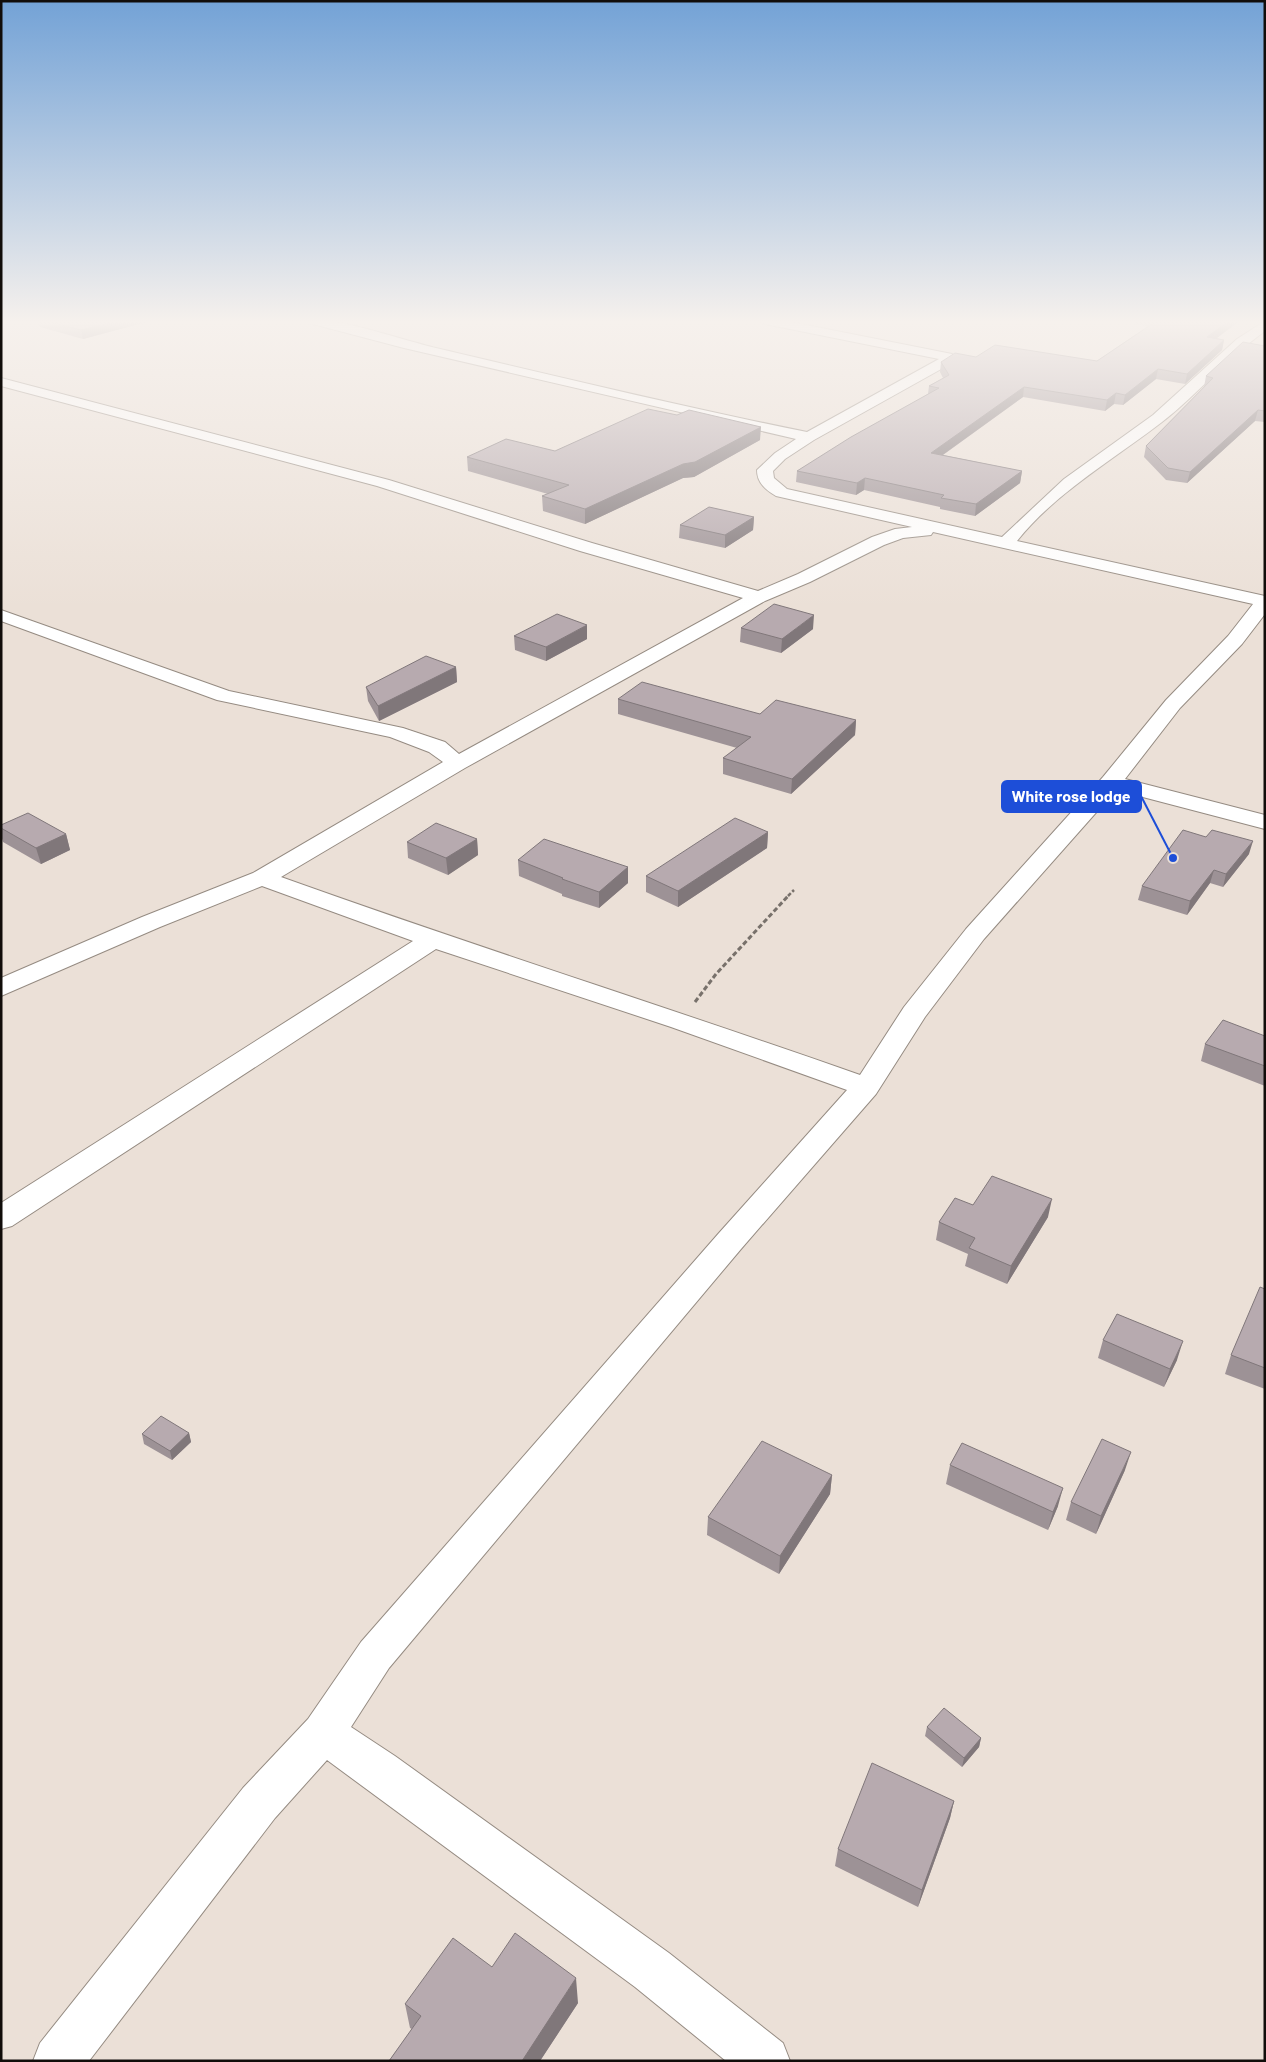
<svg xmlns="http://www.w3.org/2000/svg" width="1266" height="2062" font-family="Barlow,sans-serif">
	<rect width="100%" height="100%" fill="#ebe0d7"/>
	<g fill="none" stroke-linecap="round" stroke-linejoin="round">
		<g stroke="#958b82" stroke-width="2">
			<path id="street" d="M307,320C338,317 402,340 436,348C560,377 683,407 807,432L939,359L765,324L759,320H781L952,354L954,360L952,363L814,440L785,459L773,471L774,478L787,489L1002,537L1064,479L1153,415L1237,339L1265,321V331C1227,358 1198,394 1162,422C1114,459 1055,493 1017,541L1265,596V614L1242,644L1180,708L1125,779L1265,815V829L1116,790L984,939L925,1017L876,1094L741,1249L389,1668L351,1727L395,1756L669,1953L783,2043L790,2061H726L635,1987L327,1760L275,1818L89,2061H33L40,2043L243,1788L308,1719L361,1642L719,1233L847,1090L671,1027L436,949L12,1226L1,1229V1203L413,941L262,886L160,927L1,996V978L142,917L253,873L443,762L429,752L390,737L217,700L1,621V610L229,691L403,728L445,742L459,754L743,598L580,551L377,486L1,386V378L389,480L592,543L758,591L798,574L872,537L895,529L912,527L776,496C766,490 757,483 757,470L775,453L796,439L404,348L309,323ZM933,532L1253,604L1228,636L1166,700L1103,777L966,929L904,1007L860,1075C667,1007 473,946 281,877L465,768L765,601L810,582L884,545L903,538L931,535Z"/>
		</g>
		<path stroke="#78716b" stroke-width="2.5" stroke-dasharray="4 2" stroke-linecap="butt" d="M788,896L794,890"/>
		<path stroke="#78716b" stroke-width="3" stroke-dasharray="5 2.5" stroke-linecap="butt" d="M695,1002L716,974L789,895"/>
		<use href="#street" fill="#fff" fill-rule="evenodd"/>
	</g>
	<path fill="#9d9296" d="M38,320H42L150,321L83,339L40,327Z
		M1136,320H1241L1216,338L1224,340L1222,350L1185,384L1156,379L1123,405L1114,404L1105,411L1023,397L943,455L1022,471L1020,483L975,516L940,509V507L864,490L856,495L796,482L797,471L928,394L929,386L943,378L940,372L941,362L976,357L1097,361L1148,326L1135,324Z
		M1265,346V422L1255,421L1187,483L1166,480L1144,457L1146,446L1204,387L1206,376Z
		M760,440L694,477L683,478L585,524L543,511L542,496L548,494L468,471L467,457L555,451Z
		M754,517L753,530L725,548L679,538L680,525Z
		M741,628L813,629L781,653L740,642Z
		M514,636L587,639L546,661L515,650Z
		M456,667L457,682L379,721L368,701L366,687Z
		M618,699L760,714L856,720L855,735L791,794L723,774V758L737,748L618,714Z
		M1,825L66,834L70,850L41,864L3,842L1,835Z
		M768,832L767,848L678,907L646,892V876Z
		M477,839L478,855L448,875L408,858L407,842Z
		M1249,854L1223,887L1210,883L1187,915L1138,900L1142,886Z
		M518,860L628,867V883L599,908L562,896V894L519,876Z
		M1265,1036V1086L1201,1061L1205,1044Z
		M973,1205L1048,1217L1007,1284L965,1266L968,1254L936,1240L939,1222Z
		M1265,1289V1389L1225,1374L1231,1355Z
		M1103,1340L1177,1360L1164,1387L1098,1358Z
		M189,1433L191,1442L172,1460L144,1444L142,1434Z
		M950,1465L1058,1506L1048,1530L946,1484Z
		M1125,1470L1096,1534L1066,1520L1071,1502Z
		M832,1475L830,1494L779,1574L707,1535L708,1517Z
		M927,1727L981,1738L979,1747L962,1767L925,1736Z
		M954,1801L950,1818L918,1907L835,1866L838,1849Z
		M492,1967L578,2003L540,2061H389L412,2029L410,2028L405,2004Z"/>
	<path fill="#80777a" d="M123,320H150V321L83,339L81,330Z
		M1230,320H1241L1205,347L1207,337Z
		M1224,340L1222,350L1185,384L1187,374Z
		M1158,369L1156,379L1123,405L1125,395Z
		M1024,387L1023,397L930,464L931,453Z
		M1116,393L1114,404L1105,411L1107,400Z
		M1258,410L1255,421L1187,483L1190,472Z
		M761,427L760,440L694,477L683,478L585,524V509L683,464Z
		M1022,471L1020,483L975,516L976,504Z
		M865,478L864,490L856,495L857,483Z
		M754,517L753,530L725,548V535Z
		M814,615L813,629L781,653L782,639Z
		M587,625V639L546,661V647Z
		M456,667L457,682L379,721L378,706Z
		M856,720L855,735L791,794L792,779Z
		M768,832L767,848L678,907V891Z
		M66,834L70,850L41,864L36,848Z
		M477,839L478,855L448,875L446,858Z
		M1253,841L1249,854L1223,887L1226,874Z
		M628,867V883L599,908V892Z
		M1214,870L1210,883L1187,915L1190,901Z
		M1052,1199L1048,1217L1007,1284L1011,1266Z
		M1183,1341L1177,1360L1164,1387L1170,1369Z
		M189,1433L191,1442L172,1460L170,1451Z
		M1131,1452L1125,1470L1096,1534L1101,1516Z
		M832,1475L830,1494L779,1574L780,1556Z
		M1063,1488L1058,1506L1048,1530L1053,1512Z
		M981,1738L979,1747L962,1767L964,1758Z
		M954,1801L950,1818L918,1907L922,1890Z
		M576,1978L578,2003L540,2061H522Z"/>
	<path fill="#b7aaaf" stroke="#80777a" d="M42,320H123L81,330Z
		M1158,320H1230L1207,337L1224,340L1187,374L1158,369L1125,395L1116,393L1107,400L1024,387L931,453L1022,471L976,504L941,498L944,495L865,478L857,483L797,471L851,437L939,388L929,386L949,375L941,362L955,353L976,357L995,345L1097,361Z
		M1243,342L1265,346V411L1258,410L1190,472L1168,468L1146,446L1213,378L1206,376Z
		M648,409L677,415L689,410L761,427L695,462L683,464L585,509L542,496L569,485L467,457L506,439L555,451Z
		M709,507L754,517L725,535L680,525Z
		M774,604L814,615L782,639L741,628Z
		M557,614L587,625L546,647L514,636Z
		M426,656L456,667L378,706L366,687Z
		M642,682L760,714L776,700L856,720L792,779L723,758L751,737L618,699Z
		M28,813L66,834L36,848L1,828V825Z
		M735,818L768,832L678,891L646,876Z
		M436,823L477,839L446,858L407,842Z
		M1183,830L1206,837L1212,830L1253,841L1226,874L1214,870L1190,901L1142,886Z
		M544,839L628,867L599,892L562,879L563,878L518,860Z
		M1223,1020L1265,1036V1066L1205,1044Z
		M992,1176L1052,1199L1011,1266L969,1248L975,1238L939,1222L955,1198L973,1205Z
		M1260,1287L1265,1289V1368L1231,1355Z
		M1117,1314L1183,1341L1170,1369L1103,1340Z
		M161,1416L189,1433L170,1451L142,1434Z
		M1102,1439L1131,1452L1101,1516L1071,1502Z
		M762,1441L832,1475L780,1556L708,1517Z
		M962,1443L1063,1488L1053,1512L950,1465Z
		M944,1708L981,1738L964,1758L927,1727Z
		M872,1763L954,1801L922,1890L838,1849Z
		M515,1933L576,1978L522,2061H389L421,2016L405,2004L453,1938L492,1967Z"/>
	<linearGradient id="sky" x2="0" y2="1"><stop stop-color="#73a2d6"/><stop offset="0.53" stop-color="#f6f1ed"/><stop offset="1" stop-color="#f6f1ed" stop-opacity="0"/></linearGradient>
	<rect width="1266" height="608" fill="url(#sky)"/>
	<path fill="none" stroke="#1d4ed8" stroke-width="2" d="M1173 858L1141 796"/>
	<circle fill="#1d4ed8" stroke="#ebe0d7" stroke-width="2" cx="1173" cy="858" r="5"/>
	<rect fill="#1d4ed8" stroke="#1d4ed8" stroke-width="2" x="1002" y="781" width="139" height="31" rx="5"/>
	<g font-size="16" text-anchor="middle" font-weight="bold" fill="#fff">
		<text x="1071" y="802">White rose lodge</text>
	</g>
	<rect width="1266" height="2062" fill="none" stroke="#110d0a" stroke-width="5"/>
</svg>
